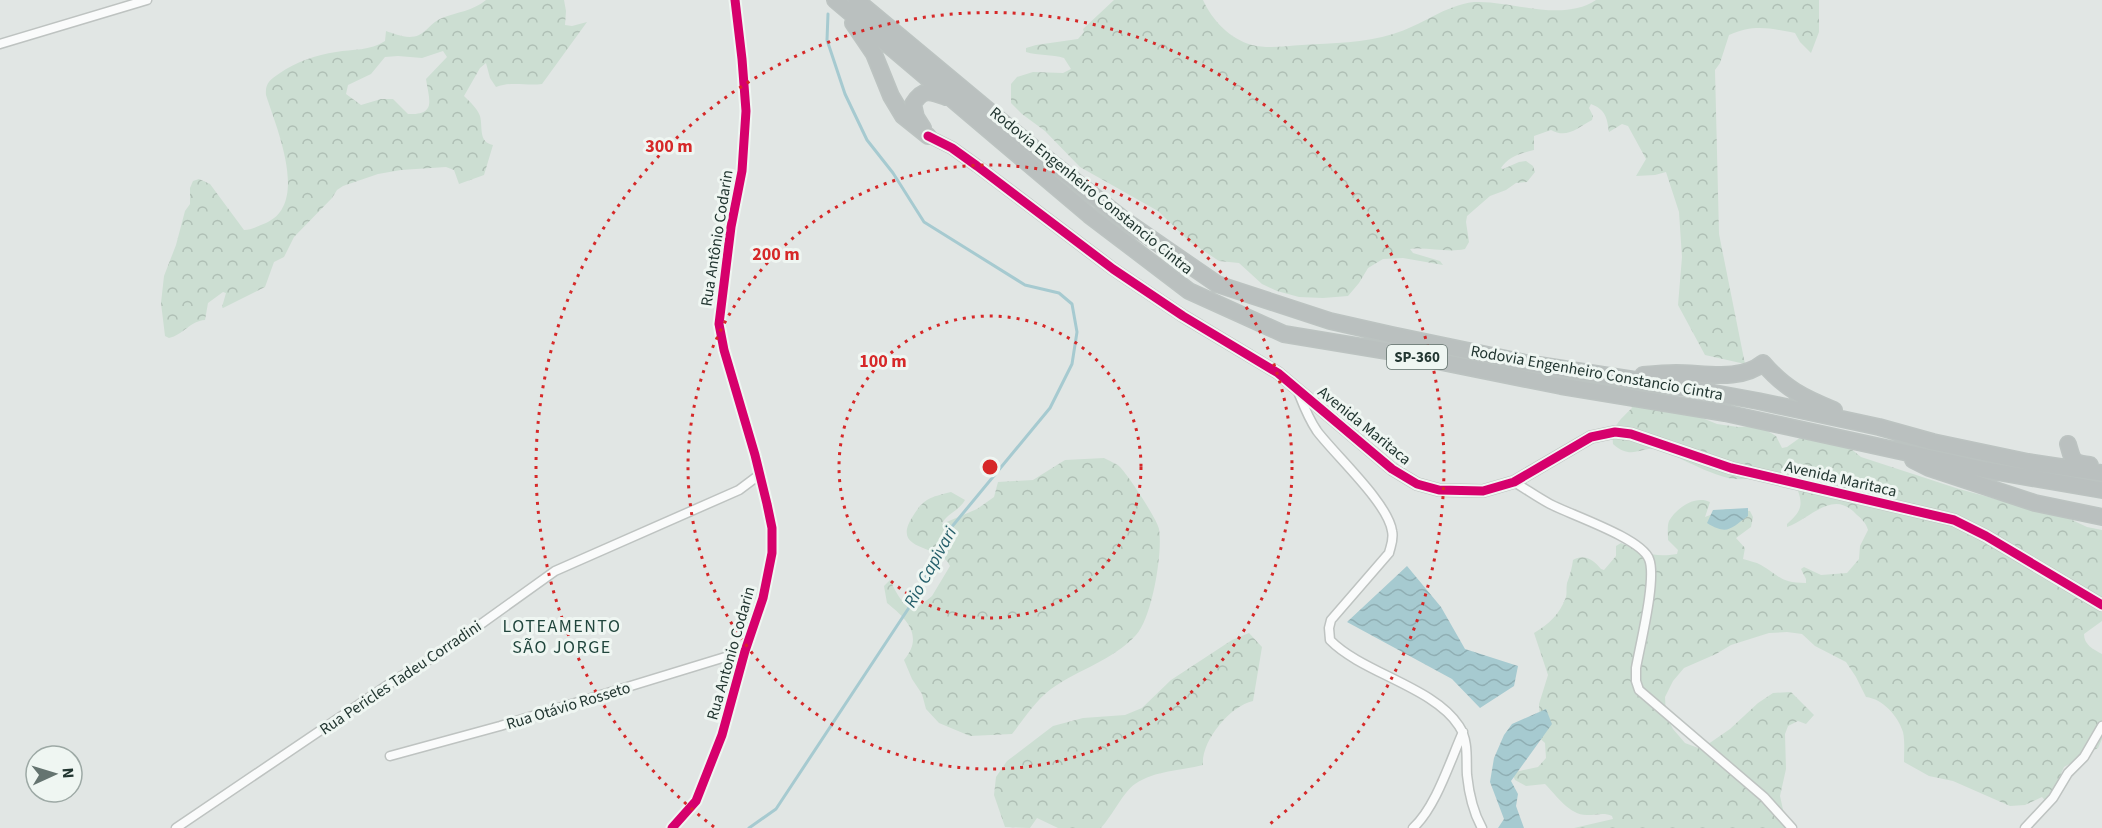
<svg xmlns="http://www.w3.org/2000/svg" width="2102" height="828" font-family="'Source Sans 3',sans-serif">
	<defs>
		<pattern id="forest-crowns" width="20" height="18" patternUnits="userSpaceOnUse" patternTransform="scale(1.5)"><rect width="20" height="18" fill="#ccded2"/><path d="M2 6a3 3 0 1 1 6 0M12 15a3 3 0 1 1 6 0" fill="none" stroke="#afbfb5"/></pattern>
		<pattern id="water-waves" width="16" height="10" patternUnits="userSpaceOnUse" patternTransform="scale(1.5)"><rect width="16" height="10" fill="#a6cad0"/><path d="M0 5q4-4 8 0t8 0" fill="none" stroke="#8faeb3"/></pattern>
	</defs>
	<rect width="100%" height="100%" fill="#e1e6e4"/>
	<path fill="url(#forest-crowns)" fill-rule="evenodd" d="M486,0H564L566,11L565,25L572,26L587,22L542,84C525,86 512,81 496,87L490,78L486,63L480,68L464,96C470,102 477,108 480,116C483,127 478,142 493,145L484,175L459,184L454,170L446,167L401,170L378,174L343,186L337,190L332,198L294,237L284,257L274,262L265,287L223,308L222,307L226,293L223,292L208,303L205,320C190,321 183,335 169,338L165,336L161,303L164,276L176,245L185,211L190,204V188L193,181L199,179L210,184L244,230C252,230 258,226 266,223C310,204 276,127 266,95C265,83 270,80 280,73C296,62 316,55 336,52C353,49 370,51 385,41L386,31C395,34 408,40 419,35C427,31 432,22 442,18C457,12 473,11 486,0ZM443,51L447,57L426,79C429,100 437,115 408,114L393,99H381L361,105L346,94L348,85L371,74L385,57L398,56L422,58Z
		M1114,0H1203C1212,20 1230,39 1252,45C1268,49 1286,46 1302,45C1333,43 1364,43 1393,34C1421,26 1445,5 1474,2C1512,0 1561,23 1596,0H1819V32L1811,53L1800,42L1795,33C1769,28 1754,24 1729,35L1720,63L1715,70L1719,234L1745,364L1705,355L1678,305L1682,257L1679,212L1666,172L1655,175L1636,176L1646,159L1628,126L1622,124L1609,132C1607,118 1606,110 1591,104L1589,108L1593,116L1592,120C1577,128 1567,139 1551,130L1534,136V150C1521,153 1508,157 1501,168L1503,169L1519,162L1526,161L1533,166L1535,172L1527,182L1516,183L1506,190L1490,196L1467,216L1466,222L1469,242L1465,249C1447,253 1429,247 1410,249L1413,253L1440,261L1443,265L1403,258L1383,259L1368,268L1359,283L1348,296L1323,298L1299,297L1277,291L1262,284L1239,263L1219,261L1189,241L1158,211L1080,167L1045,131L1022,114L1011,103V84L1017,77L1033,72L1063,73L1071,69L1064,58C1052,54 1038,56 1026,52V48L1036,45L1078,39L1084,32L1083,29Z
		M1628,400L1695,415L1717,424L1738,427L1759,426L1776,436L1782,448L1787,447L1801,437L1834,438L1841,441L1861,457L1959,489L2070,519L2087,527L2102,530V621L2084,634C2084,645 2093,649 2102,654V739L2098,748L2064,767L2048,804L2042,797L2025,805L2010,806L1953,781L1929,776L1904,762C1904,753 1905,741 1903,732C1898,716 1883,699 1866,697L1856,677L1846,662L1815,646L1802,634L1787,632L1769,633L1731,645L1716,654L1684,668L1673,681L1665,697L1666,715L1673,729L1685,743L1701,749L1730,729L1758,703L1773,693L1791,692L1814,715L1806,724L1798,721L1788,726L1785,734L1786,769L1780,796L1787,828H1574L1613,819L1612,816C1604,812 1597,815 1588,815C1570,816 1557,796 1545,784L1526,786L1515,780L1513,775L1515,772L1538,767L1546,758L1545,743L1536,735L1540,724L1539,704L1548,675L1534,633C1549,624 1560,614 1566,597C1567,593 1566,588 1567,583C1570,575 1572,568 1573,560C1584,553 1594,560 1601,569L1604,570L1616,556V546L1621,543C1642,552 1653,558 1677,554L1678,550L1668,540C1668,534 1667,526 1669,521C1677,507 1696,495 1710,502L1705,517L1726,509L1750,511L1753,517L1751,527L1736,538L1745,548L1743,559C1749,561 1756,562 1761,565C1781,577 1781,583 1806,583V579L1801,569L1804,567L1821,575L1847,573L1859,559L1860,546L1868,530C1866,523 1862,519 1857,515C1833,488 1812,518 1787,527V524C1799,513 1804,507 1798,491C1796,484 1795,481 1788,476C1768,475 1748,482 1728,478C1712,474 1696,466 1681,459C1675,455 1667,450 1661,449C1640,446 1632,461 1613,444C1611,426 1620,420 1632,408Z
		M1104,458C1109,461 1116,463 1120,467C1128,475 1157,519 1159,529C1163,552 1152,618 1136,635C1112,661 1079,669 1051,689C1035,701 1024,719 1012,734L970,736L939,723L926,709L922,694L912,679L904,660C924,636 907,619 887,603L884,586L890,580C896,592 902,607 917,608L932,596L950,566C941,543 889,553 913,516C924,498 931,497 951,492L965,500C959,511 946,514 942,524L977,509L994,497L998,482L1033,480L1065,460Z
		M1249,633L1262,647L1253,701C1230,706 1201,741 1203,765C1180,771 1156,770 1135,784C1124,791 1112,816 1101,828H1058L1037,818L1030,828L1005,827L994,795L996,777L1007,761L1053,726L1083,718L1125,715L1142,708L1171,680L1232,640Z"/>
	<path fill="url(#water-waves)" d="M1748,508V516C1731,528 1728,536 1707,523L1713,510Z
		M1407,566L1441,607L1465,649L1518,666L1514,686L1480,708L1452,679L1347,622Z
		M1546,709L1552,724L1511,781L1518,794L1516,806L1524,828H1498L1504,819L1490,782L1494,758L1504,735L1512,724Z"/>
	<g fill="none" stroke-linecap="round" stroke-linejoin="round">
		<path stroke="#a6cad0" stroke-width="3" d="M749,828L776,809L918,594L945,535L1050,408L1072,364L1077,332L1072,304L1059,293L1025,285L924,222L893,173L867,140L845,94L827,40L828,14"/>
		<g stroke="#bec3c1" stroke-width="11">
			<path id="minor" d="M0,44L147,0
				M1297,389C1303,404 1308,418 1317,431C1335,455 1388,503 1392,531C1394,539 1391,545 1389,553L1331,620L1329,628L1330,640C1362,673 1434,687 1459,726C1469,741 1466,759 1467,775C1469,794 1473,812 1482,828
				M1514,482C1526,489 1537,497 1550,504C1571,515 1641,538 1649,559C1657,578 1640,645 1636,668V681L1639,690L1764,797L1792,828
				M390,756L500,726L745,651
				M176,828L395,680L442,652L555,571L739,490L759,475
				M672,828L696,801L722,735L745,651L763,598L772,553V528L767,504L755,455L724,350L719,324L731,227L742,171L746,111L742,59L735,0
				M1413,828C1436,807 1450,761 1463,732
				M2025,828L2053,798L2068,773L2084,757L2102,726"/>
		</g>
		<g stroke="#bec3c1" stroke-width="14">
			<path id="tertiary" d="M928,136L952,148L977,166L1113,269L1183,316L1278,373L1392,469L1417,484L1439,490L1483,491L1514,482L1591,437L1615,432L1631,434L1731,468L1954,520L1986,536L2102,605"/>
		</g>
		<g stroke="#bcc3c1" stroke-width="18">
			<path id="motorway" d="M835,0L1089,215L1189,291L1284,334L1387,351L1561,386L1725,413L1986,470L2102,490
				M856,0L1041,154L1127,222L1217,284L1330,321L1392,335L1526,363L1687,388L1758,401L1879,427L1933,442L2028,462L2102,473
				M853,23L874,54L891,96L903,116L928,136
				M923,128L916,117L913,104C923,88 930,91 946,97
				M1643,375C1654,374 1665,373 1676,373C1704,373 1740,382 1763,363C1784,388 1804,398 1834,410
				M2068,444C2073,461 2072,463 2090,465
				M1913,460L1929,468L2035,503L2102,517"/>
		</g>
		<use href="#minor" stroke="#fafbfb" stroke-width="8"/>
		<use href="#tertiary" stroke="#fafbfb" stroke-width="10"/>
		<use href="#motorway" stroke="#bac0bf" stroke-width="15"/>
		<g stroke="#eff6f2" stroke-width="13">
			<path id="cycleway" d="M928,136L952,148L977,166L1113,269L1183,316L1278,373L1392,469L1417,484L1439,490L1483,491L1514,482L1591,437L1615,432L1631,434L1731,468L1954,520L1986,536L2102,605
				M672,828L696,801L722,735L745,651L763,598L772,553V528L767,504L755,455L724,350L719,324L731,227L742,171L746,111L742,59L735,0"/>
		</g>
		<use href="#cycleway" stroke="#d6006c" stroke-width="9"/>
	</g>
	<g fill="none" stroke="#d62828" stroke-width="3" stroke-dasharray="3 6">
		<circle cx="990" cy="467" r="151"/>
		<circle cx="990" cy="467" r="302"/>
		<path d="M714 827A454 454 0 1 1 1266 827"/>
	</g>
	<g text-anchor="middle" stroke-width="6" stroke-linejoin="round" paint-order="stroke">
		<rect fill="#eff6f2" stroke="#60706b" stroke-width="1.5" x="1387" y="345" width="60" height="24" rx="4.5"/>
		<g font-size="15" font-weight="bold" fill="#223631">
			<text x="1417" y="362">SP-360</text>
		</g>
		<g font-size="16" fill="#223631" stroke="#eff6f2">
			<text transform="translate(1092 190) rotate(39)" y="6">Rodovia Engenheiro Constancio Cintra</text>
			<text transform="translate(716 238) rotate(-81)" y="6">Rua Antônio Codarin</text>
			<text transform="translate(1597 372) rotate(10)" y="6">Rodovia Engenheiro Constancio Cintra</text>
			<text transform="translate(1365 425) rotate(39)" y="6">Avenida Maritaca</text>
			<text transform="translate(1841 478) rotate(13)" y="6">Avenida Maritaca</text>
			<text transform="translate(730 653) rotate(-74)" y="6">Rua Antonio Codarin</text>
			<text transform="translate(400 677) rotate(-34)" y="6">Rua Pericles Tadeu Corradini</text>
			<text transform="translate(568 705) rotate(-17)" y="6">Rua Otávio Rosseto</text>
		</g>
		<g font-size="18" font-style="italic" fill="#245e6a" stroke="#eff6f2">
			<text transform="translate(930 567) rotate(-61)" y="6">Rio Capivari</text>
		</g>
		<g font-size="18" letter-spacing="1.5" fill="#21463d" stroke="#eff6f2">
			<text x="562" y="632">LOTEAMENTO<tspan x="562" dy="21">SÃO JORGE</tspan></text>
		</g>
	</g>
	<circle cx="990" cy="467" r="9" fill="#d62828" stroke="#eff6f2" stroke-width="3"/>
	<g font-size="18" text-anchor="middle" font-weight="bold" fill="#d62828" stroke="#eff6f2" stroke-width="6" stroke-linejoin="round" paint-order="stroke">
		<text x="669" y="152">300 m</text>
		<text x="776" y="260">200 m</text>
		<text x="883" y="367">100 m</text>
	</g>
	<g transform="translate(54 774) rotate(86)"><circle r="28" fill="#eff6f2" stroke="#9da9a5" stroke-width="1.5"/>
	<path d="M0-4.5L10 22L0 15L-10 22Z" fill="#657470"/>
	<text y="-9" font-size="16" font-weight="bold" text-anchor="middle" fill="#223631">N</text>
	</g>
</svg>
